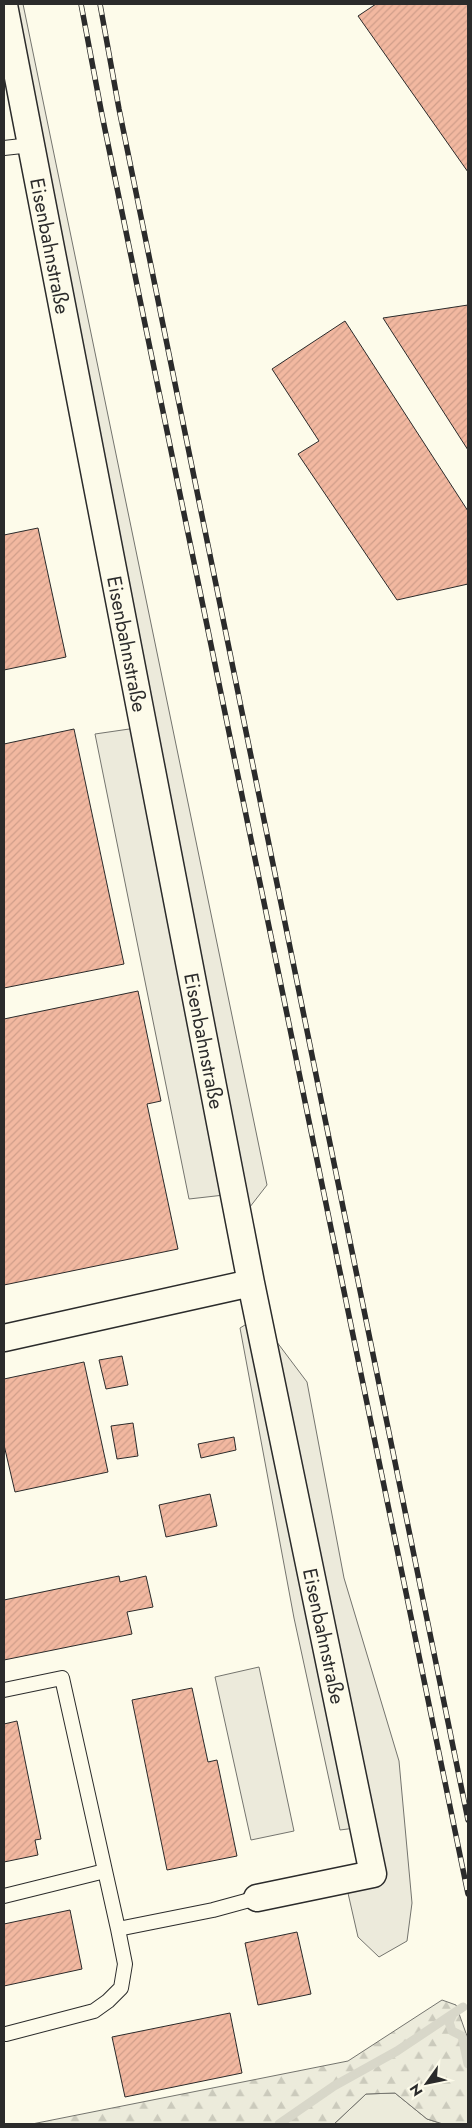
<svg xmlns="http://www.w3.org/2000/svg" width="472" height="2128" font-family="Jost,sans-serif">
	<defs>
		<pattern id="forest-firs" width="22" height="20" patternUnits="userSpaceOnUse" patternTransform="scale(1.25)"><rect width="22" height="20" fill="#ecebdb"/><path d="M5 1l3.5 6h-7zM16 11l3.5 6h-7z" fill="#cbcabc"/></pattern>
		<pattern id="building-hatch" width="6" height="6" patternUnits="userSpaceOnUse" patternTransform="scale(1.25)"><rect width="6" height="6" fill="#f2b8a0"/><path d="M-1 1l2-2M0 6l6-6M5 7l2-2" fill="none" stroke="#d09e8a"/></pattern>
	</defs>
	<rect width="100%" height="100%" fill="#fdfbea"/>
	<path fill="#ecebdb" stroke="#74746e" d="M395,2093L427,2119L443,2124H334L366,2094Z"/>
	<path fill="url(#forest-firs)" stroke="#74746e" d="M442,2000L456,2005L468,2039V2124H443L427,2119L395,2093L366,2094L334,2124H32L348,2061Z"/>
	<path fill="#eceadb" stroke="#74746e" d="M4,4H23L267,1185L239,1221L233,1194L189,1199L95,734L143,727Z
		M258,1317L307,1382L344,1578L399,1761L412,1903L407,1941L379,1957L358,1937L345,1880L373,1874L363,1827L340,1830L294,1618L240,1328Z
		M259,1667L294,1831L251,1840L215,1677Z"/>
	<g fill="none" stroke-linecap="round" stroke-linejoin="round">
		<path stroke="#d8d7c9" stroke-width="9" d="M453,2014L449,2022L452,2031L462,2036L468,2064
			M279,2124L334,2086L397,2051L463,2007"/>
	</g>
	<path fill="url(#building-hatch)" stroke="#2b2b2b" d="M376,4H468V172L358,16Z
		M468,305V450L383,318Z
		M345,321L468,511V584L397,600L298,454L319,441L272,369Z
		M38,528L66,657L4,670V535Z
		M74,729L124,964L4,988V744Z
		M138,991L161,1101L147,1104L178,1249L4,1285V1019Z
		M122,1356L128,1385L106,1389L99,1360Z
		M84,1362L108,1472L15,1492L4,1445V1379Z
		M133,1423L138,1456L117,1459L111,1426Z
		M234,1437L236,1450L201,1458L198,1444Z
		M210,1494L217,1526L166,1537L159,1505Z
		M119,1576L120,1582L146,1576L153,1607L127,1612L132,1634L4,1660V1600Z
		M192,1688L208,1762L217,1760L237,1856L167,1870L132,1700Z
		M17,1721L41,1839L35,1840L38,1855L4,1862V1724Z
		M70,1910L82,1969L4,1986V1924Z
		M297,1932L311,1994L258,2005L245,1943Z
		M230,2013L242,2073L125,2097L112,2037Z"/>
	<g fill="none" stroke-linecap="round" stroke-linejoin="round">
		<g stroke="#2b2b2b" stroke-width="16">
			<path id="service" d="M4,148L31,145
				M4,1690L62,1678L118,1929L213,1910L257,1898
				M4,1896L105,1871
				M6,2034L94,2011L108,2001L121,1988L125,1964L118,1929"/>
		</g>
		<g stroke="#2b2b2b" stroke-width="29">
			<path id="minor" d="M4,5L251,1283L4,1338
				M251,1283L373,1874L257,1898"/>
		</g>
		<use href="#service" stroke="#fdfbea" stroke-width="14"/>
		<use href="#minor" stroke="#fdfbea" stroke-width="26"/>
		<g stroke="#2b2b2b" stroke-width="5.5">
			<path id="rail" d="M81,4L102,115L468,1894
				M100,4L119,109L468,1820"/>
		</g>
		<use href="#rail" stroke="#fdfbea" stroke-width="4" stroke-dasharray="11" stroke-linecap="butt"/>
	</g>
	<g text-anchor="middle" stroke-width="4" stroke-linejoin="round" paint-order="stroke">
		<g font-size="20" fill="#2b2b2b" stroke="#fdfbea">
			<text transform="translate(50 246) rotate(79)" y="7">Eisenbahnstraße</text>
			<text transform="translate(127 644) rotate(79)" y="7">Eisenbahnstraße</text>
			<text transform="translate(204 1041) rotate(79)" y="7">Eisenbahnstraße</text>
			<text transform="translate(324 1636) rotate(78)" y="7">Eisenbahnstraße</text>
		</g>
	</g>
	<rect width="472" height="2128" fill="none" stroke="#2b2b2b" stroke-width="10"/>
	<g transform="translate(427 2083) rotate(237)" stroke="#fdfbea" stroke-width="4" paint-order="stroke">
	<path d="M0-4L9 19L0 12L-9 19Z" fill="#2b2b2b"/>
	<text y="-8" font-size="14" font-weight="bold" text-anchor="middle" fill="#2b2b2b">N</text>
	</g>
</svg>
